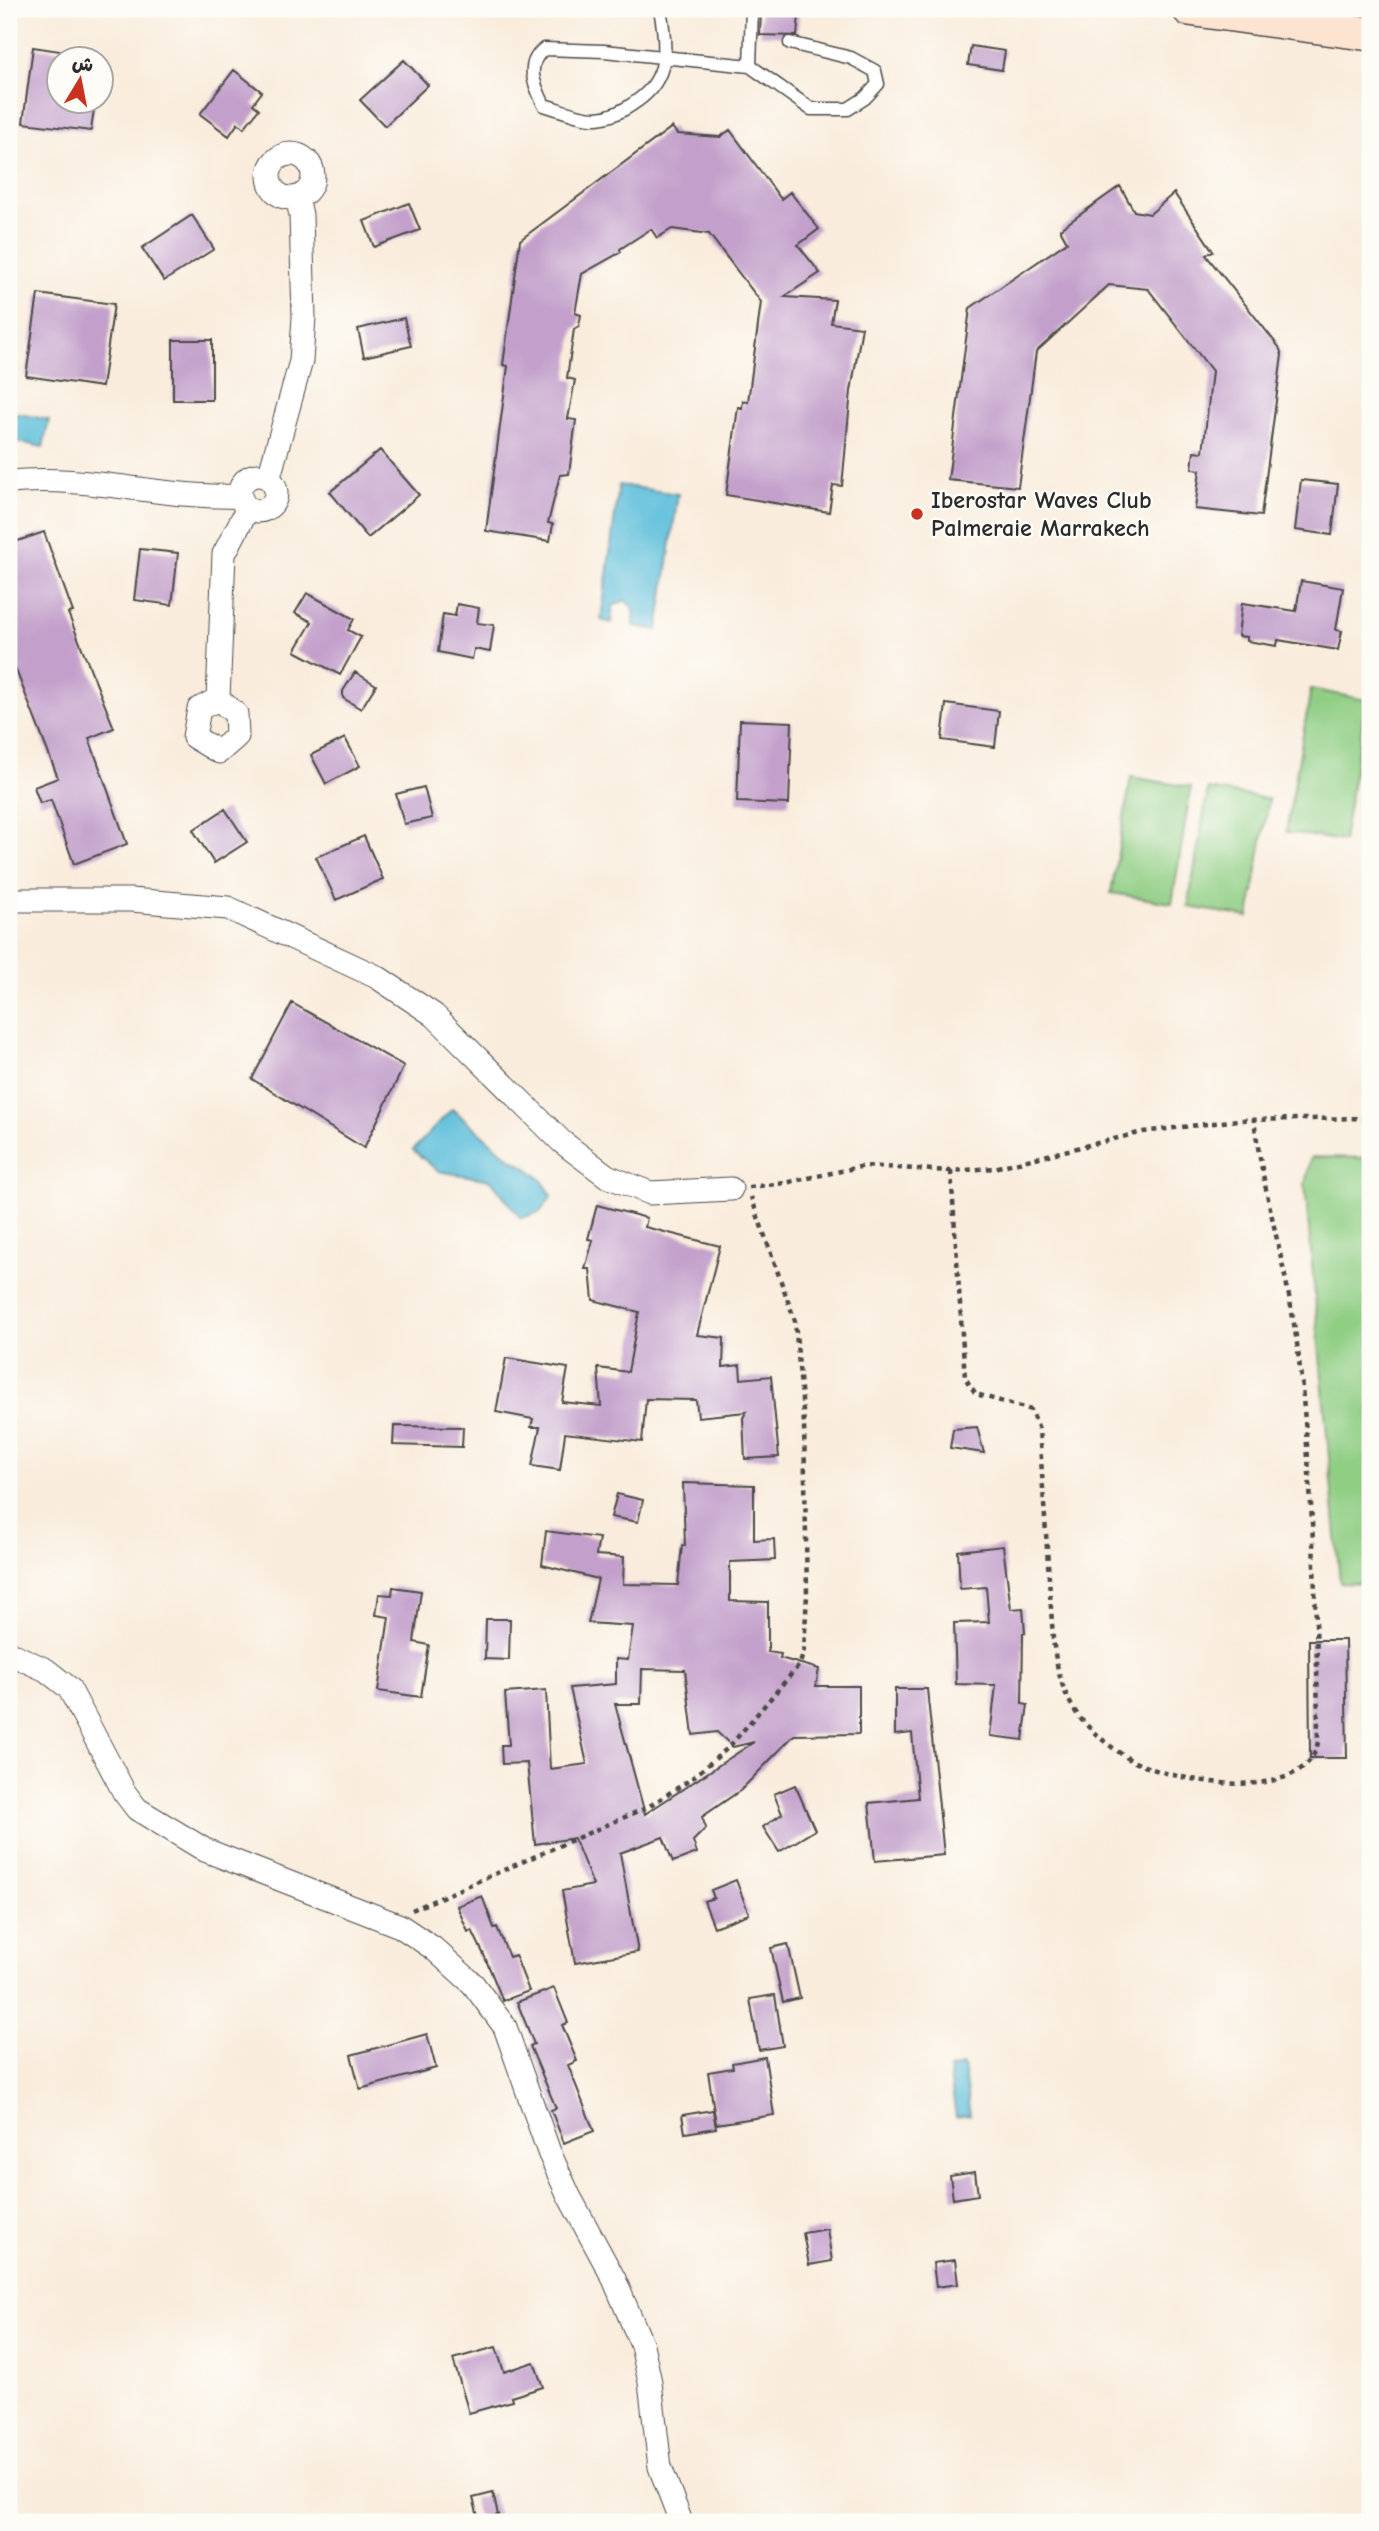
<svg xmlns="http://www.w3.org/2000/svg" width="1379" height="2531" font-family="'Comic Neue','Playpen Sans Arabic',sans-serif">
	<rect width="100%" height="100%" fill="#fdfcf7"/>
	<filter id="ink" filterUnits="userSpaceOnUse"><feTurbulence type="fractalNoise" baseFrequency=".0143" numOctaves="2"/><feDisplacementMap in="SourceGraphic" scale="14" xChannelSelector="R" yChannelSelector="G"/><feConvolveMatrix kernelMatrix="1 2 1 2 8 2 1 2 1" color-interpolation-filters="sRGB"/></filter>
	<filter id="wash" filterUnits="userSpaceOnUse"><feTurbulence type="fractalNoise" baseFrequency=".00686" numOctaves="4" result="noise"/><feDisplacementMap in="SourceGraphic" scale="28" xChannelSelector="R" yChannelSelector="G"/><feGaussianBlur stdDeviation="1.57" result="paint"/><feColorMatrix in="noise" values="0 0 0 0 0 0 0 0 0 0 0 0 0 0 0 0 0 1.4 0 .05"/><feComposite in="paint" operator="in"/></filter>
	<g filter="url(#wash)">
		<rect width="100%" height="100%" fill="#f9ecdc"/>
		<path fill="#90ce84" stroke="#5e7c58" stroke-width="2" d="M1311,689L1366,700L1343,841L1286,832Z
			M1131,777L1191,787L1172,903L1111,893Z
			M1208,789L1269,799L1249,917L1188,907Z
			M1311,1157L1370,1158V1584L1340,1583L1305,1184Z"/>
		<path fill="#5cbeda" stroke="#447482" stroke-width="2" d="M15,413L49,420L43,447L9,440Z
			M619,485L678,494L658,630L634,626V609L625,600L613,606L611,623L601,620Z
			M452,1109C469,1122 483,1136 499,1149C524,1171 533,1163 552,1196L540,1212L521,1218L491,1180L438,1171L413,1150Z
			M963,2066L970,2115L956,2117L949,2069Z"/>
		<g id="blocks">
			<path fill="#c3a0cb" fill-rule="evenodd" d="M761,11L799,15L797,36L760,35Z
				M971,46L1005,51L1002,70L968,65Z
				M33,47L60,51V102H95L91,131L23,123Z
				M404,60L428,85L385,126L360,100Z
				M234,70L262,92L253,104L259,109L244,128L238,123L229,136L200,114Z
				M672,127L677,134L720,137L730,130L781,199L790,192L819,229L798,245L820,273L784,297L835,300L831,323L862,327L851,391L842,486L833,485L829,512L726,495L738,407L742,408L743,401L748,402L761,302L709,234L672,229L657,238L651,229L620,249L621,252L582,274L575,313L581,315L579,326L574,329L567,378L575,380L568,419L576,420L569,474L560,475L548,523L553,524L550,541L486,531L508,366L503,365L520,240Z
				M1120,186L1134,211L1150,214L1174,193L1213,251L1206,255L1279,347L1282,355L1261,516L1195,509L1200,470L1192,469L1194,451L1203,452L1212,371L1148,289L1109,285L1036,352L1018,487L948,480L970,308L1067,242L1060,229Z
				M409,203L420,230L374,247L364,221Z
				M192,215L214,249L164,281L142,248Z
				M38,294L114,304L102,387L26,376Z
				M404,318L411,346L364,357L358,329Z
				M173,340H212V400H173Z
				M380,450L419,495L368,538L330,492Z
				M1301,480L1338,484L1332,535L1295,530Z
				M44,532L73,612L68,613L114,728L89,738L127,844L74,864L51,800L40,803L34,787L58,778L9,652V544Z
				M140,549L178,553L172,605L134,600Z
				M1301,581L1343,588L1336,630L1342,631L1338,650L1278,640L1277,646L1247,641V637L1238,636L1242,603L1296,611Z
				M307,593L354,619L348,630L361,637L340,675L295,651L312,622L295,613Z
				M457,604L479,608L477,623L494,625L490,652L474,649L472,659L438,652L443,614L455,616Z
				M355,672L376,685L361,709L343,698V691Z
				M946,704L999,711L995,747L942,740Z
				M740,720L792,722L789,804L737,802Z
				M345,738L360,766L326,784L311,755Z
				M424,787L432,818L404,824L396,794Z
				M225,809L247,842L214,863L193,830Z
				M364,836L383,879L336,900L316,857Z
				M292,1003L404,1066L364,1148L252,1079Z
				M597,1205L647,1218L645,1227L720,1246L697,1335L724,1338L723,1367L740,1365L741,1379L771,1376L779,1457L745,1459L743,1418L746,1412L698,1417L696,1400L646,1399L642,1442L565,1433L560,1470L532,1466L540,1427H531L533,1419L496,1412L506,1358L568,1368L562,1402L601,1406L598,1368L628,1372L639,1312L593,1300L590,1269H585L593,1240L588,1239Z
				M394,1426L463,1427L462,1447L393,1445Z
				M977,1427L984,1453L950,1448L953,1429Z
				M683,1483L754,1485V1540L774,1539L775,1560L730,1562V1601L768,1602V1652L781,1654L780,1658L819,1669L816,1686H859V1734L794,1735L741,1790L702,1817L706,1828L693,1841L697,1853L673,1862L663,1837L620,1853L638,1952L575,1963L562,1891L593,1885L574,1838L535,1844L527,1763L502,1764L501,1745H509L505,1693L546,1690L550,1769L587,1764L570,1688L616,1684V1659L628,1660L633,1626L588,1623L598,1579L542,1565L546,1531L599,1538L596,1555L624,1557L623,1584L678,1585L682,1545L685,1546ZM642,1669L685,1670L693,1735L717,1732L733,1747L754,1742L645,1814L615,1704H641Z
				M617,1494L643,1500L638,1522L611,1517Z
				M1003,1546L1011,1609L1023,1608L1025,1633H1023L1022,1704L1028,1705L1023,1740L990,1736L996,1685L956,1684L954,1623L989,1622L986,1587L960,1589L958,1551Z
				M393,1587L421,1591L414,1642L429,1645L421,1697L378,1691L389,1617L376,1615L379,1594L392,1595Z
				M486,1619H510L509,1660L485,1659Z
				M1309,1640H1345L1347,1758H1310Z
				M895,1689H927L944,1855L875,1861L869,1803L918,1798L912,1733L895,1735Z
				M795,1785L815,1830L779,1852L763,1827L782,1814L774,1794Z
				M736,1880L749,1914L714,1927L704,1901L714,1898L711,1890Z
				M482,1896L494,1928L497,1927L509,1957L515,1955L529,1991L503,2001L484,1955L472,1930L468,1932L457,1906Z
				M788,1944L800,1998L783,2002L771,1948Z
				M554,1988L568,2023L562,2025L577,2061L568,2065L594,2131L564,2143L551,2110L556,2108L530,2046L534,2044L517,2002Z
				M775,1995L783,2046L759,2050L750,1999Z
				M427,2034L436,2068L360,2089L351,2055Z
				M765,2057L774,2115L716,2124L708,2072L733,2068L732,2063Z
				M713,2110L716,2128L685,2133L682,2115Z
				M975,2172L978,2195L953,2199L950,2176Z
				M827,2229L832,2261L809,2265L803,2233Z
				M955,2260L958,2284L936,2287L933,2263Z
				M496,2347L504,2372L534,2362L543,2387L511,2397L512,2401L469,2413L453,2359Z
				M493,2493L498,2515L479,2520L473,2498Z"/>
		</g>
	</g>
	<g filter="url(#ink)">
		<use href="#blocks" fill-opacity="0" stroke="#4a4846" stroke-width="2"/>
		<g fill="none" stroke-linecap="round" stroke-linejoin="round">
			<g stroke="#4a4846" stroke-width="15">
				<path id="lane" d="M660,9C667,46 670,78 637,101C625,110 611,117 597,118C581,119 559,109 544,105C535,86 524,65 544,49L604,51L750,66L811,109H848L865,98L878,84L875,71L851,58L790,43
					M750,66L752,9"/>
			</g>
			<g stroke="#4a4846" stroke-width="25">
				<path id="street" d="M269 176a22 22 0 1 1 44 0a22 22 0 1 1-44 0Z
					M240 493a18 18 0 1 1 36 0a18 18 0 1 1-36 0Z
					M269,477L301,361L304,317L301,215L297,197
					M9,482C86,474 163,499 240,496
					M218,699L236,714L237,736L219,752L194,737L199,709L218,699L224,554L248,508
					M9,900H131L228,908L377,977L434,1015L562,1142L607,1176L650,1193L731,1189
					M9,1653L46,1670L69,1688L124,1792L137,1809L205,1850L400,1926L433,1948L473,1984L505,2027L549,2152L569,2196L614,2279L642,2345L650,2382L660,2467L681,2522"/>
			</g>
			<g stroke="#4a4846" stroke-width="36">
				<path id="secondary" d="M1189,9L1370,34"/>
			</g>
			<path stroke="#4a4846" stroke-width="4.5" stroke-dasharray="5 5" stroke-linecap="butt" d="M951,1171L965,1378L976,1394L1031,1410L1039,1429L1053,1638C1056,1666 1062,1696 1081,1719C1092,1732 1115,1751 1131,1760C1172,1782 1306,1807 1318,1742C1317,1615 1313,1486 1299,1360C1290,1278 1264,1200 1254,1119
				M749,1187L785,1183L864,1166L951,1171L994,1168L1143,1132L1238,1120L1370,1118
				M412,1910L648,1807L691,1779L729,1747L800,1664L804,1650L807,1594L804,1423L795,1321L751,1197"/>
			<use href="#lane" stroke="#fff" stroke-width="12"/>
			<use href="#street" stroke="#fff" stroke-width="23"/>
			<use href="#secondary" stroke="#fde4d1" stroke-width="33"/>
		</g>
	</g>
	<circle fill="#c8321e" stroke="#fdfcf7" stroke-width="2.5" cx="917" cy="514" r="7"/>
	<g text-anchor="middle" stroke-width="5" stroke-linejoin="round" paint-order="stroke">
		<g font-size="24" font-weight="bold" fill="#2b2b2b" stroke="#fdfcf7" text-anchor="start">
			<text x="931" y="508">Iberostar Waves Club<tspan x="931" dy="28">Palmeraie Marrakech</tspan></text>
		</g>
	</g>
	<rect width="1379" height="2531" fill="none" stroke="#fdfcf7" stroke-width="35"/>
	<g transform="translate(80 80) rotate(10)"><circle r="33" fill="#fdfcf7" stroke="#a9a8a5" stroke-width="2"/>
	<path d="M0-5L12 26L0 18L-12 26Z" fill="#c8321e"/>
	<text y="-10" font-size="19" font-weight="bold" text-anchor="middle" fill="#2b2b2b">ش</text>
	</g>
</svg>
